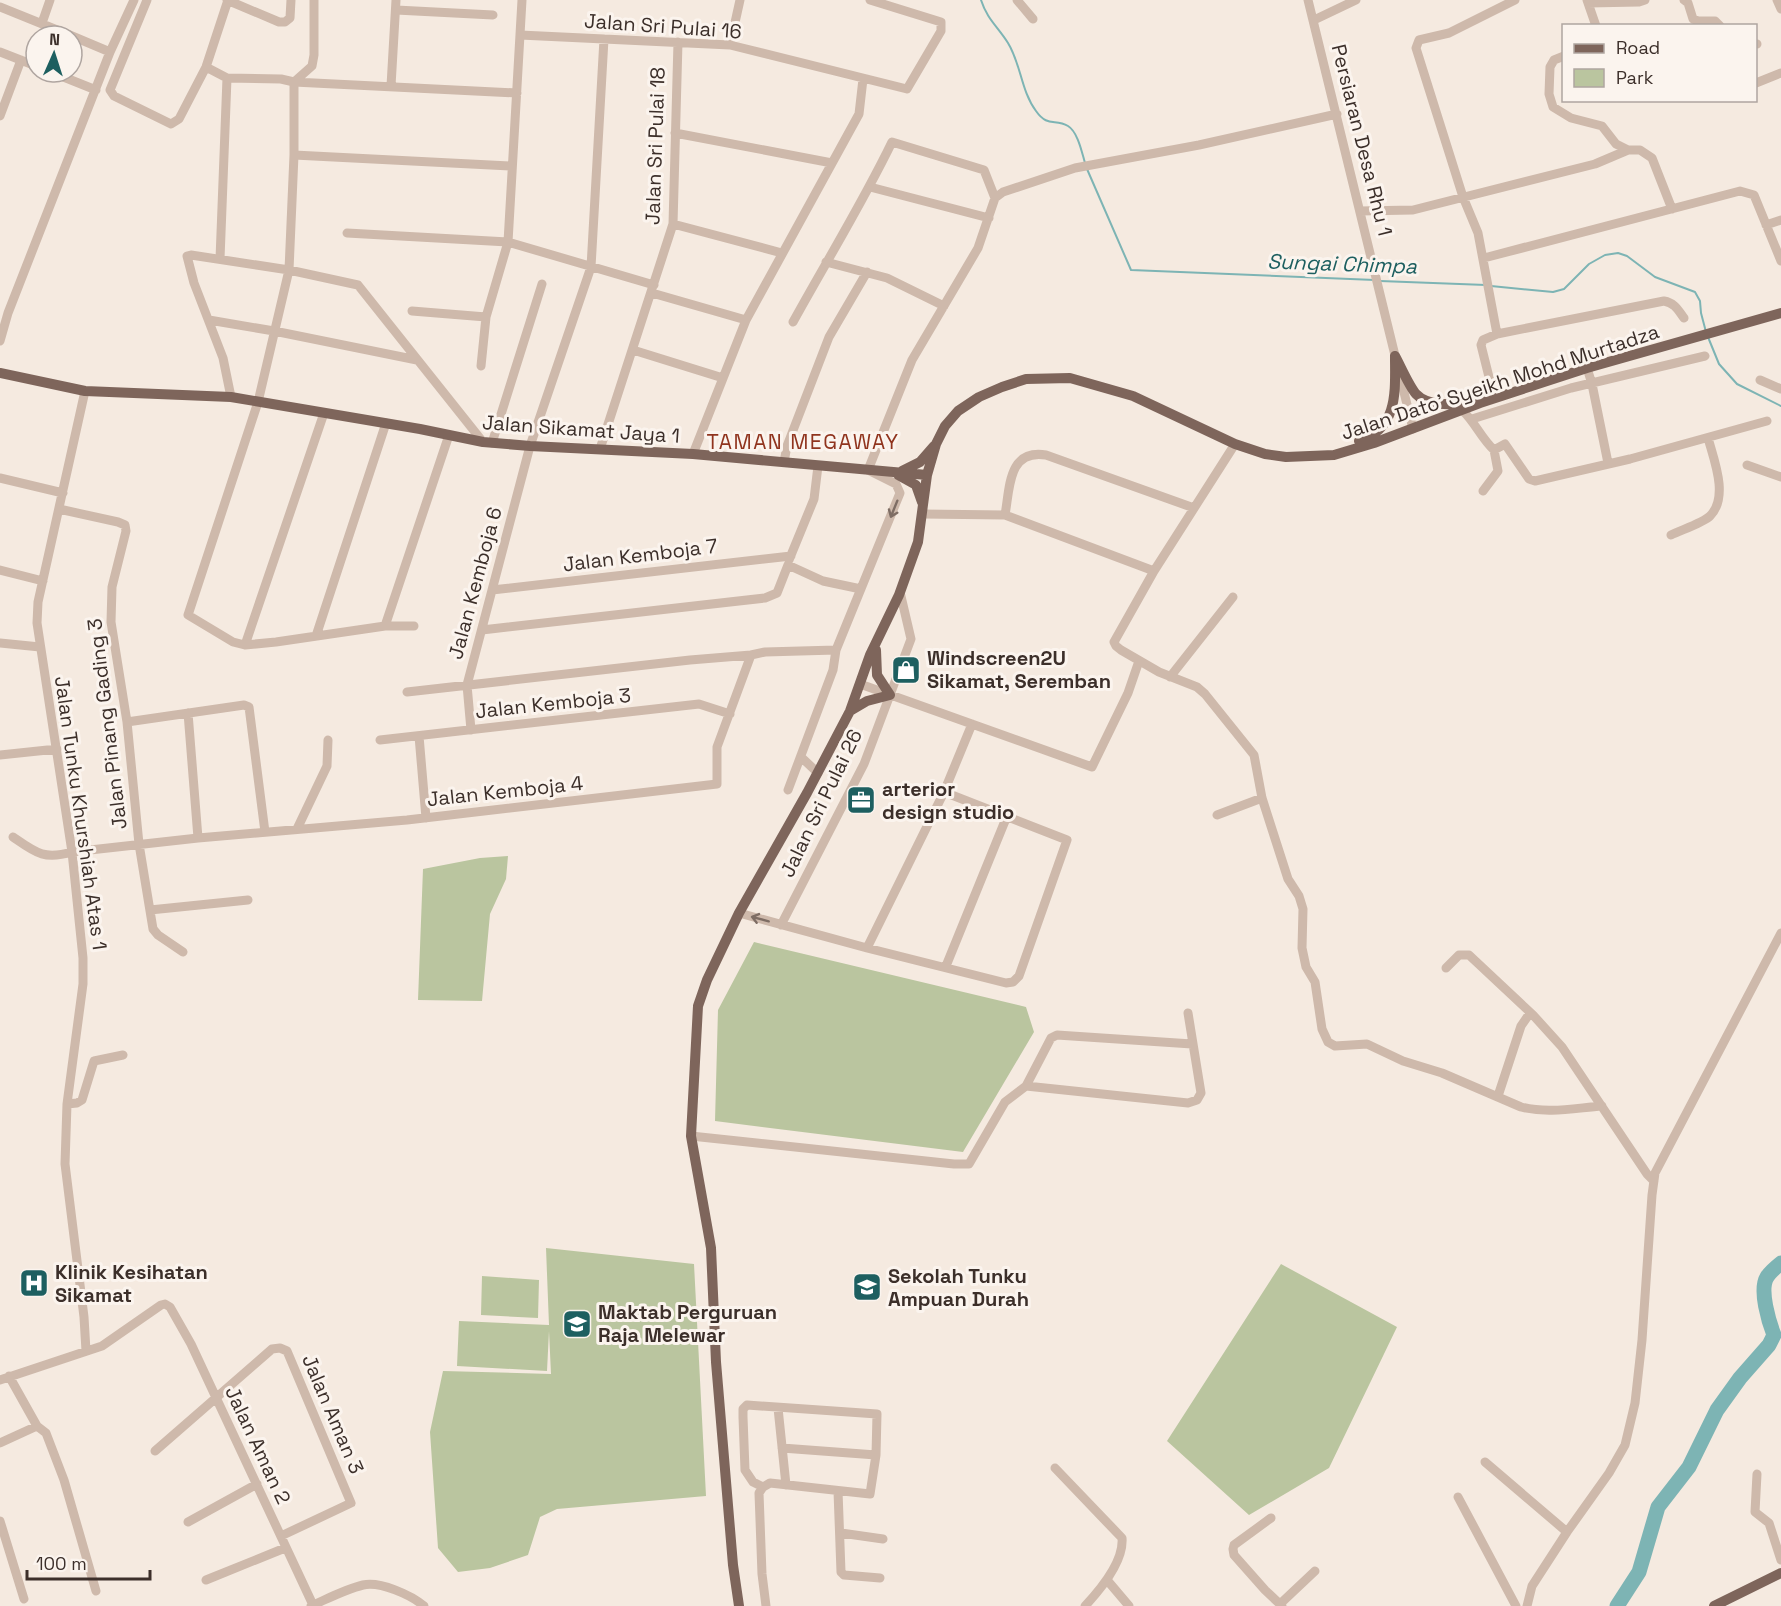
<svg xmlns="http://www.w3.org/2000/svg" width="1781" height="1606" font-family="'Space Grotesk',sans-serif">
	<rect width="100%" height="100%" fill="#f5eae0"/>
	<path fill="#bac59f" d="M508,856L506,879L490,914L482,1001L418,1000L423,869L480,858Z
		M754,942L1026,1007L1034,1032L963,1152L715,1121L718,1010Z
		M546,1248L694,1264L706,1496L557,1509L540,1517L528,1555L490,1568L458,1572L438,1548L430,1432L443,1371L551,1374L549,1331L547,1371L457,1366L459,1321L549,1325Z
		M1281,1264L1397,1327L1329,1468L1249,1515L1167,1441Z
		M482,1276L539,1280L538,1318L481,1315Z"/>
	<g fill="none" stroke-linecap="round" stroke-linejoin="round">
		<path stroke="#7db4b4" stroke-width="2" d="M981,0C987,19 998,27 1008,43C1021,64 1021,91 1036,111C1048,128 1055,118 1068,126C1078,132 1082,153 1085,163
			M1087,169L1131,270L1375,280
			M1380,281L1486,285
			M1491,286L1553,292L1564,289L1589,264L1605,255L1618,253L1627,256L1655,277L1695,292L1700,301L1701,313L1706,332
			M1708,337L1719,364L1737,384L1781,406"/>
		<path stroke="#7db4b4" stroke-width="15" d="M1617,1606L1639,1572L1658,1507L1689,1467L1717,1410L1740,1378L1769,1345L1774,1335C1769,1322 1759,1290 1767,1277C1770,1272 1776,1267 1781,1263"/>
		<path stroke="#ceb9ab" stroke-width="9" d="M147,0L110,90L114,96L171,124L179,119L206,67L228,0
			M227,0L279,22H285L290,18L291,0
			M314,0V55L312,66L294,82V155L289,270L258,402L188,615L233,642L245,645L276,642L385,626H414
			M1017,0L1033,19
			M1308,0L1413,429
			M1587,0L1596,26
			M1684,0L1688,3L1693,19L1698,21H1715L1720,26
			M1777,0L1781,9
			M1588,3L1639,2L1645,0
			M0,7L72,36
			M396,10L493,15
			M1314,20L1356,0
			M42,23L50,0
			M520,35L730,45L907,89L941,31V22L870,0
			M72,36L110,52
			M1756,44H1757
			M730,45L740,0
			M0,52L36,66
			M1564,56L1554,60L1550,67L1549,94L1553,107L1571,118L1602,126L1616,144L1628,150
			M206,67L227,78L281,79L294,82L517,93
			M51,72L96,90
			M1756,83L1781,73
			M391,86L396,0
			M0,116L21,60
			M675,133L832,163
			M294,155L512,166
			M870,187L989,218
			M1360,211L1413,210L1595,164L1628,150H1640L1652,158L1672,209
			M673,224L782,253
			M1766,225L1781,220
			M347,233L508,242L654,285
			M1484,258L1740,191L1754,195L1781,261
			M220,259L227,78
			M826,262L887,278L944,306
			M652,293L746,320
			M412,311L486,317
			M209,320L274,331L417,360
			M793,322C826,262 862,204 892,142L984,170L995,198
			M1497,334L1478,233L1463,197L1416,48L1419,40L1449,33L1515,0
			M0,341L8,313L110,52L134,0
			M633,350L723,378
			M481,366L486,317L508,242L522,0
			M1587,368L1592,384L1608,463
			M1760,380L1781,389
			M1490,381L1481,345L1483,340L1497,334L1664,301C1675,303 1678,310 1684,318
			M85,391L38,602L37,623L72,852L83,958V984L67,1104L65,1164L84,1317L86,1351
			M231,397L223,358L194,283L187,256L191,255L289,270L358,285L483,442
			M1462,410C1475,422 1481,438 1494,450L1505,444L1529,479L1535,481L1630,459L1767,421
			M1472,419L1571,388L1705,356
			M492,443L542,284
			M1235,444L1154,571L1114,642L1116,646L1121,650L1159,672L1197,687L1205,694L1254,755L1262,798L1288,879L1299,896L1303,909L1302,948L1306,967L1315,982L1322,1029L1328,1042L1335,1046L1367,1044L1403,1061L1442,1073L1521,1107C1548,1114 1575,1108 1602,1106
			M600,449L673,224L678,42
			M693,454L746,320L859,114L863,79
			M784,462L787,446L829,337L867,272
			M1747,465L1781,477
			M0,478L63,493
			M1483,491L1498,471L1494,450
			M59,509L118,522L125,525L126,531L112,587L111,622L127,722L139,844L153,929L158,935L183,952
			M922,514L1005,515L1154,571
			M1005,515C1010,487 1008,449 1046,455L1194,508
			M1671,535C1681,530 1703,523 1710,516C1729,497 1714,460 1708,438
			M789,560L814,499L818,466
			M0,570L43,581
			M492,590L791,556
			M385,626L449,435
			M482,630L765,598L777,593L788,565L823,581L861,589
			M316,636L386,423
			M0,643L40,647
			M245,645L324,413
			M1170,677L1233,597
			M860,684L1092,767L1128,693L1139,661
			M407,692L690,660L751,655
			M188,713L198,838
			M127,722L244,705L249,707L265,832
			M471,730L467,685L530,446L591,267L604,39
			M419,736L426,818
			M380,740L699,704L730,714
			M0,755L57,749
			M801,757L818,773
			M788,790L833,670L836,650L900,493L896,484L868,470L912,360L978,248L995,198L1003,192L1075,168L1199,145L1337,114
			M1217,815L1262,798
			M297,829L327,766L328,740
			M13,837C36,853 44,860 72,852L198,838L407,820L717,784V747L751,655L765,652L836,650
			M150,910L248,900
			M739,913L867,948L1006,983L1013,982L1019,976L1067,840L944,792
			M781,925L864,764L911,639L900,592
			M867,948L944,792L972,724
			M946,966L1007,816
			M1446,968L1459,955H1469L1533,1015L1562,1047L1647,1174L1654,1181
			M1026,1086L1188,1103L1197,1100L1201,1093L1188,1013
			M1498,1096L1521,1026L1530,1013
			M67,1104L77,1103L82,1100L94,1061L123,1055
			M691,1136L954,1164H969L1005,1102L1026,1086L1051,1038L1057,1035L1192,1044
			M9,1376L37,1426L46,1433L64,1480L96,1591
			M0,1380L102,1346L161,1305L165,1304L170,1307L191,1344L313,1605
			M747,1405L877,1414L876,1455L870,1494L770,1483L763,1487L753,1482L745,1470L743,1417V1409Z
			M778,1408L786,1485
			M0,1443L37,1426
			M782,1448L876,1455
			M155,1451L272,1349L280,1348L287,1351L351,1503L281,1536
			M1485,1462L1567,1532
			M1055,1468L1122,1538C1124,1561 1100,1590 1085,1606
			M1757,1474L1755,1512L1769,1523L1781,1560
			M763,1487L759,1493L762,1574L766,1606
			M838,1491L841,1572L844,1575L880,1578
			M1458,1497L1516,1606
			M1271,1518L1234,1545L1233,1549L1234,1555L1265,1590L1282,1606
			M0,1521L24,1599
			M188,1522L257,1484
			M841,1533L883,1539
			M206,1580L285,1548
			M1107,1580L1129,1606
			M1280,1604L1315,1571
			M311,1606C327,1599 346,1589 363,1585C380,1581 411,1595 424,1606
			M1527,1606L1532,1586L1567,1532L1609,1473L1625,1445L1635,1403L1642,1340L1652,1195L1655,1173L1781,933"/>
		<path stroke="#7e655b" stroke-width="10" d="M1395,356C1401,367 1409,386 1416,394C1429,408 1456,404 1472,403
			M0,373L85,391L231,397L420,429L483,442L530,446L693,454L927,475
			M1359,441C1399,428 1395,391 1395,356
			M902,471L920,462L934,446
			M898,475L916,485L922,502
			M850,711L867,701L890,695L877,675L876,650
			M739,1606L733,1565L716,1362L711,1248L691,1136L698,1006L707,980L739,913L807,793L850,711L870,655L899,595L918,542L927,475L936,444L945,426L958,411L979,397L1002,387L1026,379L1070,378L1133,396L1235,444L1265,454L1286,457L1334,455L1374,443L1480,403L1587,368L1781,313
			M1714,1606L1781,1573"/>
	</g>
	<defs><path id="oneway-shaft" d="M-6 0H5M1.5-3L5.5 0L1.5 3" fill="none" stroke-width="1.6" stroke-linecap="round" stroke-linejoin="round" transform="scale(1.5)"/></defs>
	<g stroke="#7e6d64">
		<use href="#oneway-shaft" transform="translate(894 509) rotate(112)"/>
		<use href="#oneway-shaft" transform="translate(760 919) rotate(-165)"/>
	</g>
	<defs>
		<g id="shop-square" transform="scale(1.5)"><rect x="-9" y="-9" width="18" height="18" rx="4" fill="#1d5f60" stroke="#fbf4ee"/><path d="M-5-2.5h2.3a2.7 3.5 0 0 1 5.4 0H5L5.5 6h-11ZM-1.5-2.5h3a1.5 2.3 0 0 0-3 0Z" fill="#fff"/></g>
		<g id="office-square" transform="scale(1.5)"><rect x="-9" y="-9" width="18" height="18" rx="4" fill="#1d5f60" stroke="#fbf4ee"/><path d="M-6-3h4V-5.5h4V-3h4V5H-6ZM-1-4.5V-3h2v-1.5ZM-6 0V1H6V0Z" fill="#fff"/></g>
		<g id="hospital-square" transform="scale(1.5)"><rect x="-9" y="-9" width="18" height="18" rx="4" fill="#1d5f60" stroke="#fbf4ee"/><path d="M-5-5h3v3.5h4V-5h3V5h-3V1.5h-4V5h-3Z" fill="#fff"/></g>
		<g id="school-square" transform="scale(1.5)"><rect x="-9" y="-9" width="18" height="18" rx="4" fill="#1d5f60" stroke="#fbf4ee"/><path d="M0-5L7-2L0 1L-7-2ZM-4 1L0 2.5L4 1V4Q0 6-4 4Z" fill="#fff"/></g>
		<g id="university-square" transform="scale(1.5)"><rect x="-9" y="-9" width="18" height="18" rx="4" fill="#1d5f60" stroke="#fbf4ee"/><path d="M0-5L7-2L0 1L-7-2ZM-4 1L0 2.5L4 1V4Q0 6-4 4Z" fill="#fff"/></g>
	</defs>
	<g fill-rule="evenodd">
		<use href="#shop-square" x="906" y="670"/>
		<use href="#office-square" x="861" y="800"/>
		<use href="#hospital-square" x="34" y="1283"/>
		<use href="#school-square" x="867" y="1287"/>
		<use href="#university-square" x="577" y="1324"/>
	</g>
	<g text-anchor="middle" stroke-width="6" stroke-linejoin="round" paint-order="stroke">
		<g font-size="20" fill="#3c2f2a" stroke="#fbf4ee">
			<text transform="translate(663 26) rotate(4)" y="7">Jalan Sri Pulai 16</text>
			<text transform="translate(1362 140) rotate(76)" y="7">Persiaran Desa Rhu 1</text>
			<text transform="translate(655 146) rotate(-88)" y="7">Jalan Sri Pulai 18</text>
			<text transform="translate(1500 382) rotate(-18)" y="7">Jalan Dato' Syeikh Mohd Murtadza</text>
			<text transform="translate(581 429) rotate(4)" y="7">Jalan Sikamat Jaya 1</text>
			<text transform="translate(640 555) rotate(-7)" y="7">Jalan Kemboja 7</text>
			<text transform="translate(475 583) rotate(-75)" y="7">Jalan Kemboja 6</text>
			<text transform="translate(553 703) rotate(-6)" y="7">Jalan Kemboja 3</text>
			<text transform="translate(107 724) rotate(-97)" y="7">Jalan Pinang Gading 3</text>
			<text transform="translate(505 791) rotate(-6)" y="7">Jalan Kemboja 4</text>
			<text transform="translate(821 803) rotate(-64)" y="7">Jalan Sri Pulai 26</text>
			<text transform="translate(81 813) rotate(82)" y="7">Jalan Tunku Khurshiah Atas 1</text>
			<text transform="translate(333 1414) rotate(67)" y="7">Jalan Aman 3</text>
			<text transform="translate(258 1445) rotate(65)" y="7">Jalan Aman 2</text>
		</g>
		<g font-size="20" font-weight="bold" fill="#3c2f2a" stroke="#fbf4ee" text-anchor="start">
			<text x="927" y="665">Windscreen2U<tspan x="927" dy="23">Sikamat, Seremban</tspan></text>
			<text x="882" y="796">arterior<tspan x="882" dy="23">design studio</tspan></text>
			<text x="55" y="1279">Klinik Kesihatan<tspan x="55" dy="23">Sikamat</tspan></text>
			<text x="888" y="1283">Sekolah Tunku<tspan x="888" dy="23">Ampuan Durah</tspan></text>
			<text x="598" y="1319">Maktab Perguruan<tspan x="598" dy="23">Raja Melewar</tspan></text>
		</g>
		<g font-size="21" font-style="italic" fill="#1d5f60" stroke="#fbf4ee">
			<text transform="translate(1342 264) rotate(2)" y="7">Sungai Chimpa</text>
		</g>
		<g font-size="21" letter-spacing="1.5" fill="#90341e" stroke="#fbf4ee">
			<text x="803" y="449">TAMAN MEGAWAY</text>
		</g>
	</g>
	<rect x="1562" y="24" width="195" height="78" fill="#fbf4ee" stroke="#afa5a0" stroke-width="1.5"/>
	<rect x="1574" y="44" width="30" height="9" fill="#7e655b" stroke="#afa5a0" stroke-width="1.5"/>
	<text x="1616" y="54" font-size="18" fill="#3c2f2a">Road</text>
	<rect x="1574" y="69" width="30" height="18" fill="#bac59f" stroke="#afa5a0" stroke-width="1.5"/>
	<text x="1616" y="84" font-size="18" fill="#3c2f2a">Park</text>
	<g transform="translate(54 54) rotate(3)"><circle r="28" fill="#fbf4ee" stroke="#afa5a0" stroke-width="1.5"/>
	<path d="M0-4.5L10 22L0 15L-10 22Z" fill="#1d5f60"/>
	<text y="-9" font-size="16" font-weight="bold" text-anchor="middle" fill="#3c2f2a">N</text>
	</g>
	<path d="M27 1570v9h123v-9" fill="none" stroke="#3c2f2a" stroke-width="3"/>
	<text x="36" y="1570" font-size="18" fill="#3c2f2a" stroke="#fbf4ee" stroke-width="4.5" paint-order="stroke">100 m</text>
</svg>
